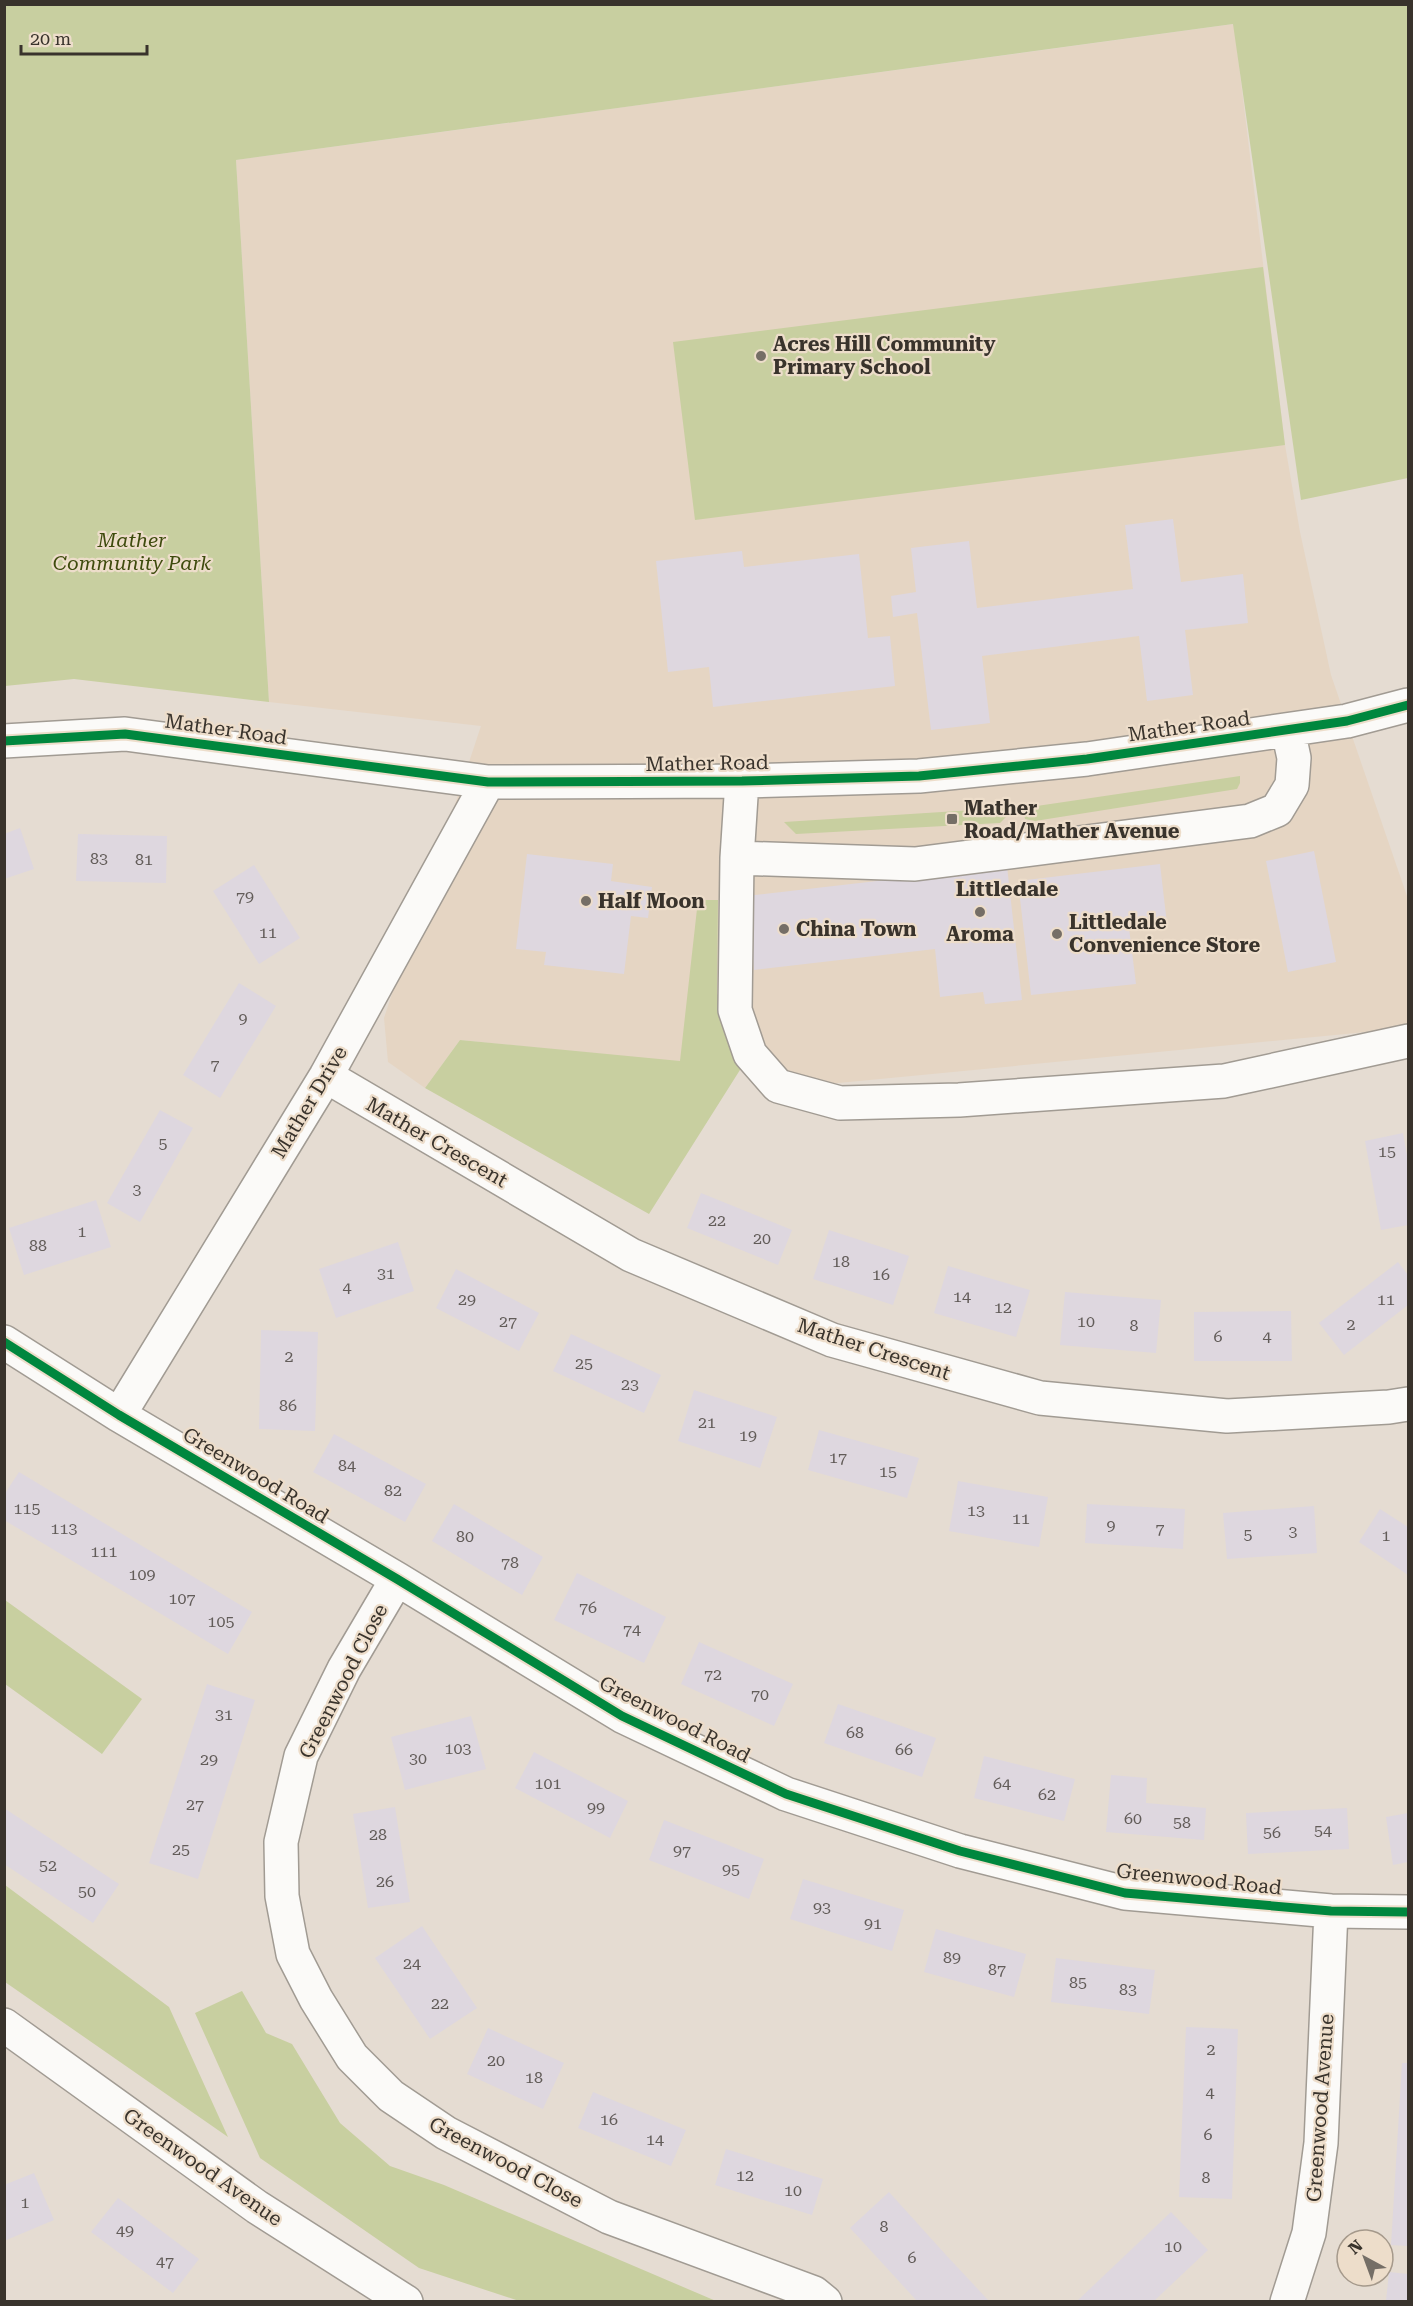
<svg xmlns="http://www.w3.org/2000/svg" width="1413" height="2306" font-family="'Roboto Serif',serif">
	<rect width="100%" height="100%" fill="#e5dcd2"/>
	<path fill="#e5d5c3" d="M1234,24L1285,445L1300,532L1331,675L1408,899V1028L807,1086L745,1062H680L460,1040L425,1088L388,1062L384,1018L481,726L269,702L236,160Z"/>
	<path fill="#c8cfa0" d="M5,4L1408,5V478L1301,500L1233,24L236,160L269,702L74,679L5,686Z
		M1263,267L1285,445L695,520L673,342Z
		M1240,776V783L1237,789L1035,821L1025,819L1024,813L1030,807Z
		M1005,808L1006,817L1000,823L796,834L784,822Z
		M698,900H718L717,993L731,1033L745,1062L649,1214L425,1088L460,1040L680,1061Z
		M5,1600L142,1699L102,1754L5,1684Z
		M5,1885L169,2007L228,2137L5,1982Z
		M242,1991L266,2033L292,2044L340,2123L390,2166L444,2185L716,2301H519L419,2268L260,2158L195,2013Z"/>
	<path fill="#ded7df" d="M1173,519L1181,582L1243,574L1248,623L1185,630L1193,695L1147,701L1139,636L982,656L990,723L931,730L917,613L893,617L891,596L916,592L911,548L969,541L977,608L1133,589L1125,525Z
		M742,551L744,567L859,554L868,638L890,636L895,686L713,707L709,667L668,672L656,561Z
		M20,828L34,869L4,879V834Z
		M78,834L167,836L166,883L76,881Z
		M1314,851L1336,962L1288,972L1266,861Z
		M527,854L613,864L611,881L652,887L648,918L631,916L624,974L544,965L546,952L516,949Z
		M1160,864L1167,924L1129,928L1136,984L1031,995L1018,881Z
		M254,865L300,938L259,964L213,891Z
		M1007,866L1022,1000L985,1004L983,992L940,997L935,949L754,970L746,896Z
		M239,983L276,1006L220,1098L183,1075Z
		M160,1110L193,1128L140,1222L107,1203Z
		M1403,1133L1408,1161V1225L1381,1230L1365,1141Z
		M701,1193L792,1230L778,1265L687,1228Z
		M96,1200L111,1247L24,1275L9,1228Z
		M829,1230L909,1256L893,1305L813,1279Z
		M398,1242L414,1291L336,1318L319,1269Z
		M1398,1262L1408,1275V1305L1344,1355L1319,1323Z
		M948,1266L1030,1290L1016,1337L934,1313Z
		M456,1269L539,1313L519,1351L436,1308Z
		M1065,1292L1161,1300L1156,1353L1060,1345Z
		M1291,1311L1292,1361H1194V1312Z
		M261,1330L318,1332L315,1431L259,1429Z
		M571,1334L661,1375L644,1413L553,1371Z
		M694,1390L777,1417L760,1468L678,1441Z
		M819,1430L919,1458L907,1498L808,1470Z
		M334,1434L426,1484L405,1522L313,1472Z
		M19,1472L252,1612L228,1654L4,1520V1495Z
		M958,1481L1048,1497L1039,1547L949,1531Z
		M454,1504L543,1557L522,1595L432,1541Z
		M1087,1504L1185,1509L1183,1549L1085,1543Z
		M1314,1506L1317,1553L1227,1559L1223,1513Z
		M1380,1509L1408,1527V1575L1359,1542Z
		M577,1573L666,1617L644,1663L554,1620Z
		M699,1642L793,1684L774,1726L681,1684Z
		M207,1684L255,1700L198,1879L149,1863Z
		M838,1704L936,1738L922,1777L824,1743Z
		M471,1716L486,1769L405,1790L391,1737Z
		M534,1752L628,1801L610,1838L515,1788Z
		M984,1756L1075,1779L1064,1821L974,1798Z
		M1111,1775L1147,1778L1146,1803L1206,1808L1204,1840L1106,1832Z
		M395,1807L410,1902L368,1908L353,1814Z
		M4,1808L119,1884L93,1923L4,1864Z
		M1347,1808L1349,1849L1248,1854L1246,1813Z
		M1408,1813V1862L1393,1865L1386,1817Z
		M664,1820L764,1859L749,1899L649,1860Z
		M803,1879L904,1910L892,1951L790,1919Z
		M422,1926L477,2008L430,2039L375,1958Z
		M936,1929L1026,1954L1014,1997L924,1972Z
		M1056,1958L1155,1970L1149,2014L1051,2002Z
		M1186,2027L1238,2029L1232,2199L1179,2197Z
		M488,2028L564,2063L543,2109L467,2074Z
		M1402,2063H1408V2246L1391,2245Z
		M593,2092L686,2130L671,2166L578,2128Z
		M726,2149L823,2179L812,2215L715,2185Z
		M34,2173L54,2220L4,2241V2185Z
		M889,2192L946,2255L989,2301H917L850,2228Z
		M118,2198L199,2259L173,2293L91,2232Z
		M1171,2212L1208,2250L1154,2301H1077Z
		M1389,2272L1408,2274V2301H1386Z"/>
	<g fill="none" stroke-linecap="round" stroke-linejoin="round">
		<g stroke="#a19b93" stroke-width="36">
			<path id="minor" d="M4,741L125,734L488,782L742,781L919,776L1087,759L1347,721L1408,705
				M742,781L737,858L735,1010L750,1054L778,1086L840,1103L959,1100L1224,1081L1408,1041
				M737,858L915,864L1250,821L1277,810L1292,785L1294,758L1288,730
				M326,1076L631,1255L832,1340L1040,1398L1227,1416L1389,1407L1408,1404
				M4,1342L119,1415L397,1579L622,1716L786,1794L960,1851L1125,1893L1331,1911L1408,1912
				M119,1415L326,1076L488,782
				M397,1579L344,1669L301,1756L281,1842L282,1896L293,1954L316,1999L352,2057L391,2096L446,2133L609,2217L814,2293L825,2302
				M4,2025L257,2207L406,2302
				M1287,2302L1309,2233L1321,2143L1331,1911"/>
		</g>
		<use href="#minor" stroke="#fbfaf8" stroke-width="33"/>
		<g stroke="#edddca" stroke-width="13">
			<path id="cycleway" d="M4,741L125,734L488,782L742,781L919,776L1087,759L1347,721L1408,705
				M4,1342L119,1415L397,1579L622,1716L786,1794L960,1851L1125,1893L1331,1911L1408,1912"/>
		</g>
		<use href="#cycleway" stroke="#00873e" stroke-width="9"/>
	</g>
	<g fill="#756e66" stroke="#edddca" stroke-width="2">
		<circle cx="761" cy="356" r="6"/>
		<rect x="946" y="813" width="12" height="12" rx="3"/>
		<circle cx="586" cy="901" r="6"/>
		<circle cx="980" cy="912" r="6"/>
		<circle cx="784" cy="929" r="6"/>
		<circle cx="1057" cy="934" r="6"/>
	</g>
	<g text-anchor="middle" stroke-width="4.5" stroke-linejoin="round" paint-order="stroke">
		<g font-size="16" fill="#625c59">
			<text x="99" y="864">83</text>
			<text x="144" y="865">81</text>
			<text x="245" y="902">79</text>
			<text x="268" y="938">11</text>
			<text x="243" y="1024">9</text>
			<text x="215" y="1070">7</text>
			<text x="163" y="1149">5</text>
			<text x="1387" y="1157">15</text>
			<text x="137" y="1195">3</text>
			<text x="717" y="1226">22</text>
			<text x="82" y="1237">1</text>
			<text x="762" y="1244">20</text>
			<text x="38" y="1251">88</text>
			<text x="841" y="1267">18</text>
			<text x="386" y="1279">31</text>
			<text x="881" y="1280">16</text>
			<text x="347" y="1293">4</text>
			<text x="962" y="1302">14</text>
			<text x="467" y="1305">29</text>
			<text x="1386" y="1305">11</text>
			<text x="1003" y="1313">12</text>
			<text x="508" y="1327">27</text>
			<text x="1086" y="1327">10</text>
			<text x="1351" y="1330">2</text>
			<text x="1134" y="1331">8</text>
			<text x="1218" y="1342">6</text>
			<text x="1267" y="1342">4</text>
			<text x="289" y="1362">2</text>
			<text x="584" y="1369">25</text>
			<text x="630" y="1390">23</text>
			<text x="288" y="1411">86</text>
			<text x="707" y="1428">21</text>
			<text x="748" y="1441">19</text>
			<text x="838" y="1463">17</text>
			<text x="347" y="1471">84</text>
			<text x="888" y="1477">15</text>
			<text x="393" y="1496">82</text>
			<text x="27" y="1514">115</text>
			<text x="976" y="1516">13</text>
			<text x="1021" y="1524">11</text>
			<text x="1111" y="1531">9</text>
			<text x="64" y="1534">113</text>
			<text x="1160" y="1534">7</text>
			<text x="1293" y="1537">3</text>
			<text x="1248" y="1540">5</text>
			<text x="1386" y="1541">1</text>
			<text x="465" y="1542">80</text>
			<text x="104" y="1557">111</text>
			<text x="510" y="1568">78</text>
			<text x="142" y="1580">109</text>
			<text x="182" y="1604">107</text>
			<text x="588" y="1613">76</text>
			<text x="221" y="1627">105</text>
			<text x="632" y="1635">74</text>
			<text x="713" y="1680">72</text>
			<text x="760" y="1700">70</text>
			<text x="224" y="1720">31</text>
			<text x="855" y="1738">68</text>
			<text x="458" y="1754">103</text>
			<text x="904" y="1755">66</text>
			<text x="418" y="1764">30</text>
			<text x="209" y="1765">29</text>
			<text x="548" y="1789">101</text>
			<text x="1002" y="1789">64</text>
			<text x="1047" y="1800">62</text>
			<text x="195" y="1810">27</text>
			<text x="596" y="1813">99</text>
			<text x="1133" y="1824">60</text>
			<text x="1182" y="1828">58</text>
			<text x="1323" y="1836">54</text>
			<text x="1272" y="1838">56</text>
			<text x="378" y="1840">28</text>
			<text x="181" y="1855">25</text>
			<text x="682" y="1856">97</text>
			<text x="48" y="1871">52</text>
			<text x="731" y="1875">95</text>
			<text x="385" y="1887">26</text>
			<text x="87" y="1897">50</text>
			<text x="822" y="1913">93</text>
			<text x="873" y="1929">91</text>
			<text x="952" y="1963">89</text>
			<text x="412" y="1969">24</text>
			<text x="997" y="1975">87</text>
			<text x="1078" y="1988">85</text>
			<text x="1128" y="1995">83</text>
			<text x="440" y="2009">22</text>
			<text x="1211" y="2055">2</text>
			<text x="496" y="2066">20</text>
			<text x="534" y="2083">18</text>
			<text x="1210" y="2098">4</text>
			<text x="609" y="2125">16</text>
			<text x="1208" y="2140">6</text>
			<text x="655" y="2145">14</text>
			<text x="745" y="2181">12</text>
			<text x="1206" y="2183">8</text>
			<text x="793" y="2196">10</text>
			<text x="25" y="2208">1</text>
			<text x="884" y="2232">8</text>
			<text x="125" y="2236">49</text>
			<text x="1173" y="2252">10</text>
			<text x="912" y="2263">6</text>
			<text x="165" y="2267">47</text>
		</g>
		<g font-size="20" font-weight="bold" fill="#39332c" stroke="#edddca" text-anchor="start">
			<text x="773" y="351">Acres Hill Community<tspan x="773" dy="23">Primary School</tspan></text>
			<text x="964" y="815">Mather<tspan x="964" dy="23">Road/Mather Avenue</tspan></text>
			<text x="598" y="908">Half Moon</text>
			<text x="1069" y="929">Littledale<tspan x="1069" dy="23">Convenience Store</tspan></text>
			<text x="796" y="936">China Town</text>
			<text x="980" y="941" text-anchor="middle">Aroma</text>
		</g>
		<g font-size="20" font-style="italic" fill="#3e4b0d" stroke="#edddca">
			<text x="132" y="547">Mather<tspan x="132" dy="23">Community Park</tspan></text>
		</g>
		<g font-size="20" fill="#39332c" stroke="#edddca">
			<text transform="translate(1189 726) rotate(-8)" y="7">Mather Road</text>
			<text transform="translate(226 729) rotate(8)" y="7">Mather Road</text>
			<text transform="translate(707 763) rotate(-1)" y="7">Mather Road</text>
			<text transform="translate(309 1102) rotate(-59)" y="7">Mather Drive</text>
			<text transform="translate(437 1142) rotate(30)" y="7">Mather Crescent</text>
			<text transform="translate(874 1349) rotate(18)" y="7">Mather Crescent</text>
			<text transform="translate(256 1475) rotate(31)" y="7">Greenwood Road</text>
			<text transform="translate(343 1681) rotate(-63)" y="7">Greenwood Close</text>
			<text transform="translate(675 1719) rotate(27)" y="7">Greenwood Road</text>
			<text transform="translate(1199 1879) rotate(6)" y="7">Greenwood Road</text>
			<text transform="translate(1320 2108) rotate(-86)" y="7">Greenwood Avenue</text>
			<text transform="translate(506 2162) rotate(28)" y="7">Greenwood Close</text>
			<text transform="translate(203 2167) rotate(35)" y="7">Greenwood Avenue</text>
		</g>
		<g font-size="21" font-weight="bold" fill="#39332c" stroke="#edddca">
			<text x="1007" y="896">Littledale</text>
		</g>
	</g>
	<rect width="1413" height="2306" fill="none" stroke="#39332c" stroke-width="12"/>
	<g transform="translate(1365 2258) rotate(319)"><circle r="28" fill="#edddca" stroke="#a5998b" stroke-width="1.5"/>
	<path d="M0-4.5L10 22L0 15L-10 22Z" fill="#756e66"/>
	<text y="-9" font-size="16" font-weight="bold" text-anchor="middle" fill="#39332c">N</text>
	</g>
	<path d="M21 45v9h126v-9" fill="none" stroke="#39332c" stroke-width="3"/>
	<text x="30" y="45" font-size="18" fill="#39332c" stroke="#edddca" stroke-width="4.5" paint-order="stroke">20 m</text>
</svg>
